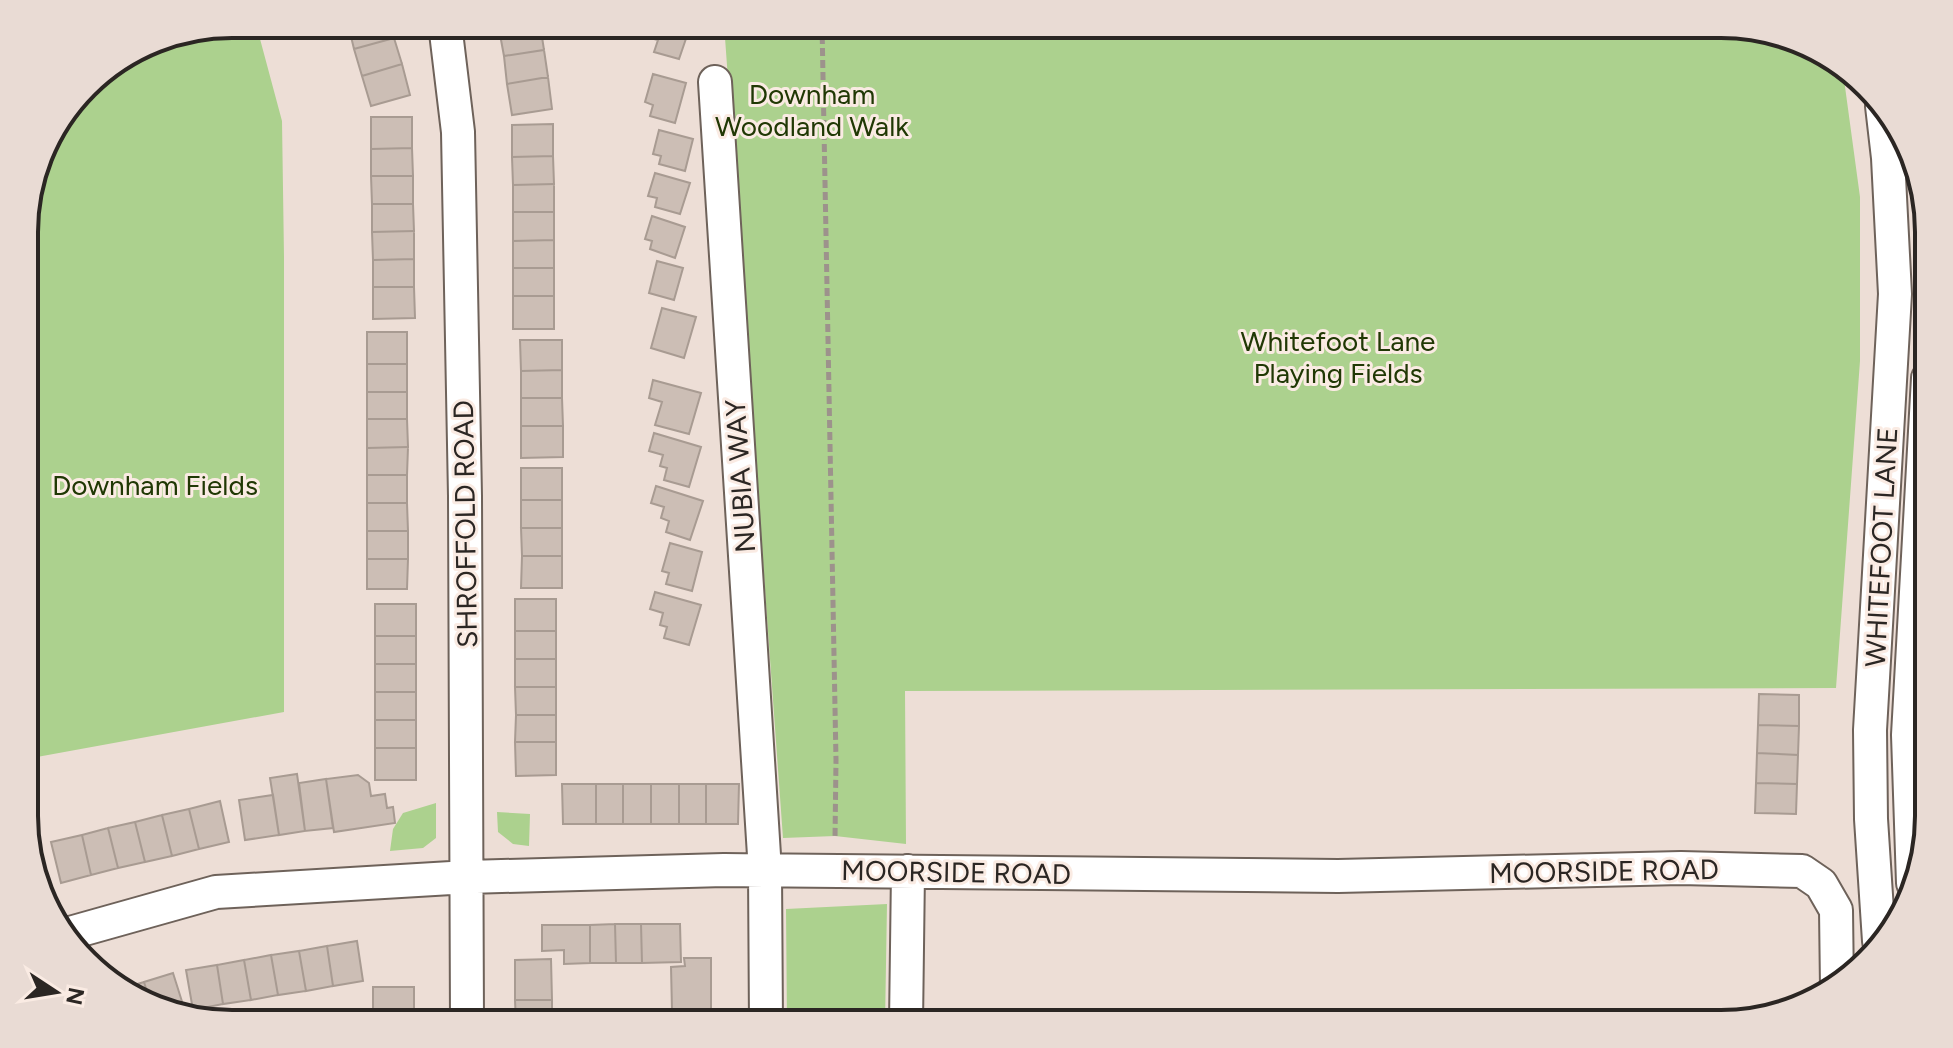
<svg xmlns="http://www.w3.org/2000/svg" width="1953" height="1048" font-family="Figtree,sans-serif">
	<rect width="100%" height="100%" fill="#edded6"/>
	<path fill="#acd18e" d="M232,24H256L282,121L284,257V712L26,759L24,218L45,141L95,76L153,40Z
		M724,24H1721L1813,46L1843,72L1860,197V361L1836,688L905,691L906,844L835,836L783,838Z
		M436,803V838L423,848L390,851L393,829L403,813Z
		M497,812L530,814L529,846L513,844L498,832Z
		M887,904L885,1024H787L786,909Z"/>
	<path fill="#ccbeb5" stroke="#a89b92" stroke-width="2" d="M348,24H390L394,38L354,49Z
		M540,24L544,50L504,56L499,29Z
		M654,24H691L679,59L654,52L658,40L650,38Z
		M394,38L402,64L362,76L354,49Z
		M544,50L548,77L507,84L504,56Z
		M402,64L410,95L371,106L362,76Z
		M653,74L686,83L675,123L650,116L653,105L645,102Z
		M548,77L552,109L512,115L507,84Z
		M371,117H412V148L371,149Z
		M553,124V156L512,157V125Z
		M659,130L693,139L685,171L659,164L661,156L653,154Z
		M412,148L413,176H371V149Z
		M553,156L554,184L513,185L512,157Z
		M655,173L690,183L680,214L655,207L657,198L648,196Z
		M371,176H413V204H372Z
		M554,184V212H513V185Z
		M372,204H413L414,231L372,232Z
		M513,212H554V240L513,241Z
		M652,216L685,227L675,258L650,249L652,241L645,239Z
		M414,231V259L373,260L372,232Z
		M554,240V268H513V241Z
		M414,259V287H373V260Z
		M657,261L683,268L674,300L649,293Z
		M513,268H554V296H513Z
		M373,287H414L415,318L373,319Z
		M513,296H554V329H513Z
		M662,308L696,317L684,358L651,348Z
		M367,332H407V364H367Z
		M520,340H562V370L521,371Z
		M367,364H407V392H367Z
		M562,370V398H521V371Z
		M653,380L701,393L689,434L655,425L662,402L649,398Z
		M367,392H407V419H367Z
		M521,398H562L563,426H521Z
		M367,419H407L408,447L367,448Z
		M521,426H563V457L521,458Z
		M654,433L701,447L689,487L664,480L667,468L660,466L663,455L649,451Z
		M408,447L407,475H367V448Z
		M521,468H562V500H521Z
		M367,475H407V503H367Z
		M656,486L703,501L690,540L666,532L669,521L661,518L664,507L651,503Z
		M521,500H562V528H521Z
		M367,503H407L408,531H367Z
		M521,528H562V556H522Z
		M367,531H408V559H367Z
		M670,543L702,552L692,591L666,584L669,573L662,571Z
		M522,556H562V588H521Z
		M367,559H408L407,589H367Z
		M655,592L701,605L689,645L664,638L667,627L660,625L663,613L650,609Z
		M515,599H556V631H515Z
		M375,604H416V636H375Z
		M515,631H556V659H515Z
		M375,636H416V664H375Z
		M515,659H556V687H515Z
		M375,664H416V692H375Z
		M515,687H556V715H516Z
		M375,692H416V720H375Z
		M1759,694L1799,695V726L1758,725Z
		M516,715H556V742H515Z
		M375,720H416V748H375Z
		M1758,725L1799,726L1798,755L1757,753Z
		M515,742H556V775L516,776Z
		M375,748H416V780H375Z
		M1757,753L1798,755L1797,784L1756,783Z
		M297,774L305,831L279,835L270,778Z
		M358,775L369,783L371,796L385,794L387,808L393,807L395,823L334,832L326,779Z
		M326,779L333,828L305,831L299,783Z
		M1756,783L1797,784L1796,814L1755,813Z
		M562,784H596V824H563Z
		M596,784H623V824H596Z
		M623,784H651V824H623Z
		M651,784H679V824H651Z
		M679,784H706V824H679Z
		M706,784H739L738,824H706Z
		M273,795L279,835L245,840L239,800Z
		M220,801L229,842L199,849L189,809Z
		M189,809L199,849L172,856L162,815Z
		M162,815L172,856L145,862L135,822Z
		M135,822L145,862L118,868L108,828Z
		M108,828L118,868L91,875L82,835Z
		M82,835L91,875L61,883L51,842Z
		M615,924H641L642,963H616Z
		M615,924L616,963H590V925Z
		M641,924H680L681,962L642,963Z
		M542,925H590V963L564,964V950L542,951Z
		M357,941L363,981L333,986L327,946Z
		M327,946L333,986L306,991L299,951Z
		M299,951L306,991L278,995L271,955Z
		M271,955L278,995L251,1000L244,960Z
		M684,958H711V1010H672L671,967L685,966Z
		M551,959L552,1000H515V960Z
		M244,960L251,1000L223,1004L217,965Z
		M217,965L223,1004L193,1010L186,970Z
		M173,973L185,1011L182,1012L151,1005L144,982Z
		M144,982L151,1005L140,1002L124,988Z
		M373,987H414V1016L373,1017Z
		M515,1000H552V1024H516Z
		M672,1010H711V1024H672Z
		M414,1016V1024H373V1017Z"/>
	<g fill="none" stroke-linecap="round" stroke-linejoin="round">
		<g stroke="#6e625a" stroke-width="36">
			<path id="minor" d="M445,24L458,132L465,496L467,1024
				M715,82L765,871L766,1024
				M1913,883L1908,735L1928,378
				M63,935L216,892L468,877L724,870L1338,876L1681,868L1802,871L1821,884L1836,910L1837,988
				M1879,941L1871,819L1870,730L1895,294L1888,158L1882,106
				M906,1024L908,871"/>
		</g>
		<path stroke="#9d928c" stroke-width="5" stroke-dasharray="8 4" stroke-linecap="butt" d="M822,24L836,760L835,839"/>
		<use href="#minor" stroke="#fff" stroke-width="32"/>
	</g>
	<g text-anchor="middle" stroke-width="6" stroke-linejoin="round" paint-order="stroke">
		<g font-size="28" fill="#203804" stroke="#faebe3">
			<text x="812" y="104">Downham<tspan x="812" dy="32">Woodland Walk</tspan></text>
			<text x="1338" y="351">Whitefoot Lane<tspan x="1338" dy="32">Playing Fields</tspan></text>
			<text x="155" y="495">Downham Fields</text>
		</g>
		<g font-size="28" fill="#2b2623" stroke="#faebe3">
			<text transform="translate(740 476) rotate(-94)" y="10">NUBIA WAY</text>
			<text transform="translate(465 524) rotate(-91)" y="10">SHROFFOLD ROAD</text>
			<text transform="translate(1881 547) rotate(-87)" y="10">WHITEFOOT LANE</text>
			<text transform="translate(1604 871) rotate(-1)" y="10">MOORSIDE ROAD</text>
			<text transform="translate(956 872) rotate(1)" y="10">MOORSIDE ROAD</text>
		</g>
	</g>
	<path d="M0 0H1953V1048H0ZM232 38H1721A194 194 0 0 1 1915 232V816A194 194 0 0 1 1721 1010H232A194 194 0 0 1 38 816V232A194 194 0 0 1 232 38Z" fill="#e9dbd4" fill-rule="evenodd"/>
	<path fill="none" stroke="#2b2623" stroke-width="4" d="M232 38H1721A194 194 0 0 1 1915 232V816A194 194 0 0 1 1721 1010H232A194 194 0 0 1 38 816V232A194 194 0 0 1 232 38Z"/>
	<g transform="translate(56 992) rotate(102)" stroke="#faebe3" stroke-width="6" paint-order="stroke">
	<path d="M0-6L14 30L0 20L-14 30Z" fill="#2b2623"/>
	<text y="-12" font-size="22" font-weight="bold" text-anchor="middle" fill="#2b2623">N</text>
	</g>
</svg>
